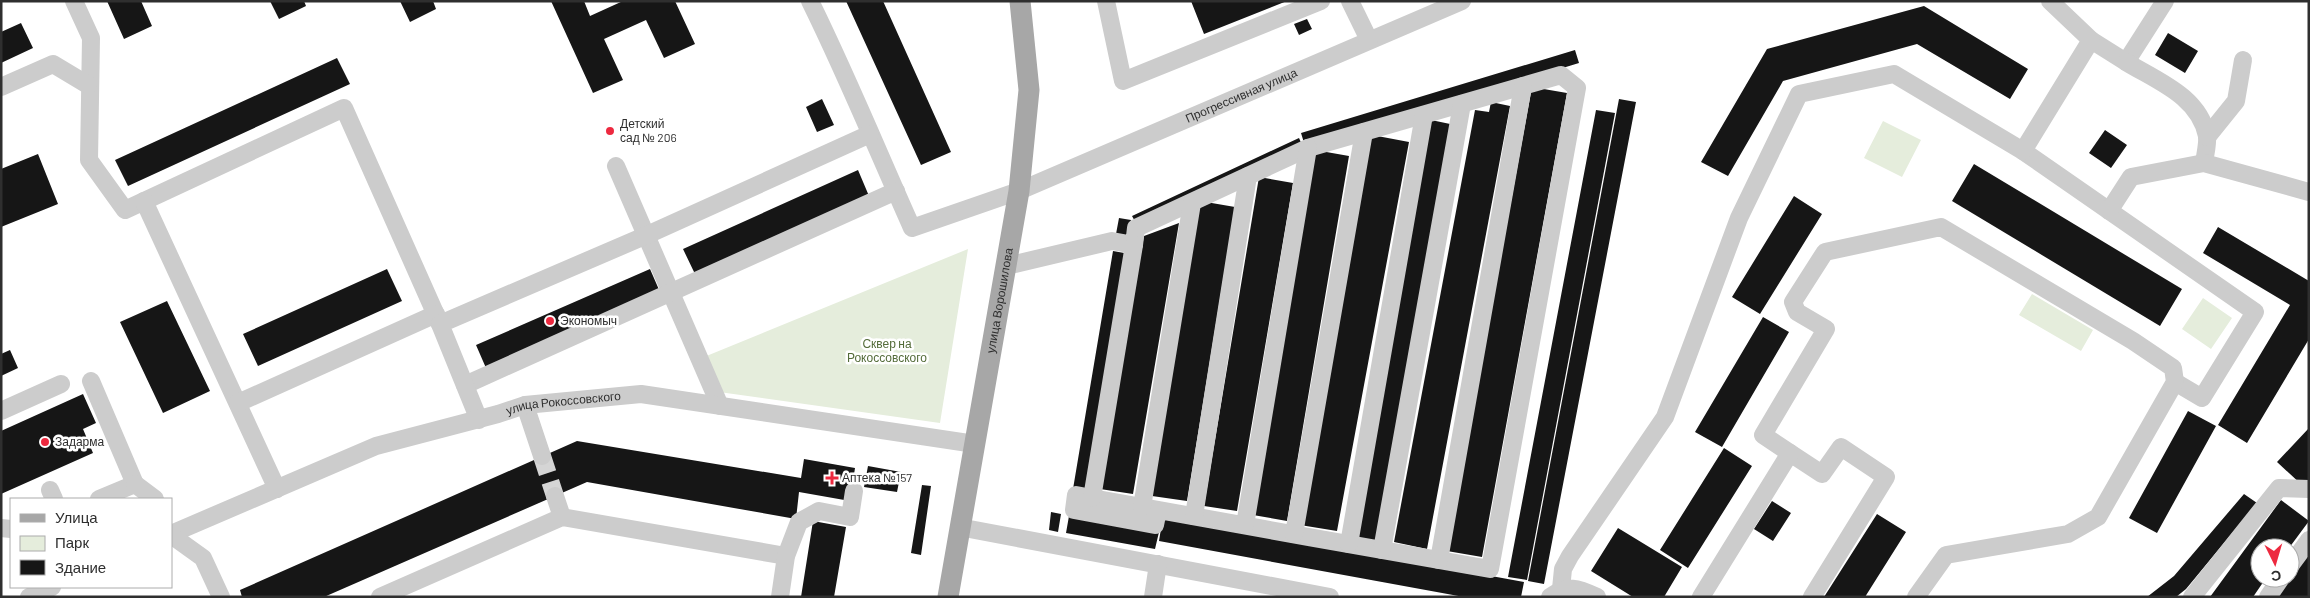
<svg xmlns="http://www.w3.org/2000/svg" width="2310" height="598" font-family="Barlow,sans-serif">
	<rect width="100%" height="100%" fill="#fff"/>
	<path fill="#e5eddc" d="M1883,121L1921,140L1902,177L1864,158Z
		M968,249L940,423L719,392L704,357Z
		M2032,294L2093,330L2081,351L2019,315Z
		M2203,298L2232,318L2211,349L2182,329Z"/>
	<path fill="#161616" d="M107,1H141L152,26L124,39Z
		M270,1H304L306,6L279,19Z
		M400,1H433L436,9L410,22Z
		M551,1H584L590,16L623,1H675L695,44L664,58L646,20L604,39L623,80L593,93Z
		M846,1H883L951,152L921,165Z
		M1191,1H1287L1204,34Z
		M1924,6L2028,69L2010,99L1917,44L1783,81L1728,176L1701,162L1767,49Z
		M1307,19L1312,29L1299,35L1294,24Z
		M21,23L33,48L1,63V32Z
		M2168,33L2198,51L2185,73L2155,55Z
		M1575,50L1579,63L1305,146L1301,133Z
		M337,58L350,84L128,186L115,160Z
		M1532,87L1567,93L1482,557L1447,551Z
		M822,99L834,125L817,132L806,107Z
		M1619,99L1636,102L1544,584L1528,581Z
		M1491,102L1510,106L1427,549L1394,542L1475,110L1489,112Z
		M1596,110L1615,113L1527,580L1508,577Z
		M1431,120L1455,125L1377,541L1352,537Z
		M2105,130L2127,145L2111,168L2089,153Z
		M1372,135L1409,142L1337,531L1300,525Z
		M1299,138L1303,147L1137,225L1132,216Z
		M1315,150L1349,156L1287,521L1253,515Z
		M38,154L58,204L1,227V169Z
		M1974,164L2182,289L2160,326L1952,201Z
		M858,170L869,196L695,274L683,249Z
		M1259,177L1293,183L1237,511L1204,506Z
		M1794,196L1822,214L1760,314L1732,297Z
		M1200,201L1235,207L1187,501L1152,496Z
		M1119,218L1131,220L1129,236L1116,234Z
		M1179,223L1133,494L1100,489L1144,236Z
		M2218,227L2309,281V339L2247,443L2218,425L2290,305L2203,253Z
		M1113,251L1130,254L1090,491L1073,489Z
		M387,269L402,301L258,366L243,334Z
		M650,269L660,292L486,368L476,345Z
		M167,301L210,391L163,413L120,322Z
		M1763,317L1789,332L1722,447L1695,432Z
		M10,350L18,368L1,376V354Z
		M83,394L96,423L83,429L93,453L1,494V431Z
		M2188,411L2216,426L2157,533L2129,518Z
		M2309,428V480L2303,486L2277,462Z
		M577,441L801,478L804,459L855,468L850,501L799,492L796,519L587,482L324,597H242L240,590Z
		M1724,448L1752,466L1688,568L1660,550Z
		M868,466L901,472L897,492L864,487Z
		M922,485L931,486L921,555L911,553Z
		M2244,494L2257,503L2186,589L2176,597H2147L2174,576Z
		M2281,500L2309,521L2289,548H2260V578H2266L2253,597H2210Z
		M1772,501L1791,513L1773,541L1754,529Z
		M1051,512L1061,514L1058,532L1049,530Z
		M1877,514L1906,532L1865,597H1824Z
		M1069,516L1159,532L1155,549L1066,533Z
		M1163,516L1524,582L1521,597H1464L1159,541Z
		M813,521L846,527L834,597H801Z
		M1618,528L1682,567L1664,597H1633L1591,571Z
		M2309,546V597H2275L2287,578H2290V574Z"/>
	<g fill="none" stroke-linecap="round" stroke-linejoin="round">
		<path stroke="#d5d5d5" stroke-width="18" stroke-dasharray="18 9" stroke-linecap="butt" d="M542,456L555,496"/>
		<g stroke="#ccc" stroke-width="18">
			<path d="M74,1L91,38L89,160L125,210L344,108L440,324"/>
			<path id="s1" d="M810,1C847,76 878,152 912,228L1019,191L1462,1"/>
			<path d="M1106,1L1123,81L1321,1"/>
			<path d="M1350,1L1369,40"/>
			<path d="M2091,40L2126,62L2165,1"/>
			<path d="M2126,62C2157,81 2199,96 2207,136C2208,144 2205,155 2204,163"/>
			<path d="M1,87L53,64L88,85"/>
			<path d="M2207,137L2236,101L2243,60"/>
			<path d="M2023,151L2255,312L2202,398L2175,382"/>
			<path d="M616,166L720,406"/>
			<path d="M144,201L277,489"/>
			<path d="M2109,211L2131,177L2204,163L2309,192"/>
			<path d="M1006,266L1112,241L1134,245L1136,228L1308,148L1561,75L1577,88L1490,569C1357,546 1225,522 1092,498L1076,495L1074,510L1155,525L1158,510"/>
			<path d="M91,381L135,484L99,499"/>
			<path d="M465,385L896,191"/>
			<path d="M238,403L436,314"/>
			<path d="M525,405L542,456"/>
			<path d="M1,411L61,384"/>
			<path d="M479,420L440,324L647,235L870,134"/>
			<path d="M1790,453L1822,474L1841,447L1886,477L1812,597"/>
			<path d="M135,484L155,499"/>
			<path d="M50,490L54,499"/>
			<path d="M555,496L562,517"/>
			<path d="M1092,498L1134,245"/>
			<path d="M1142,507L1192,203"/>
			<path d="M1194,516L1248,176"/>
			<path d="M1245,525L1308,148"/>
			<path d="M959,527L1330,597"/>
			<path d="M1,528L11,529"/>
			<path id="s2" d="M171,534L376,446L498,414L525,405L641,394L975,444"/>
			<path d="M1294,534L1364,132"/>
			<path d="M171,535L203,558L221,597"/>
			<path d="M1349,544L1424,115"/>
			<path d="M1382,550L1462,104"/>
			<path d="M1439,560L1523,86"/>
			<path d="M2290,566L2309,540"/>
			<path d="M1561,589L1563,569L1570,556L1665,417L1739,218L1799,94L1894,74L2023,151L2091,40L2050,1"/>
			<path d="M29,597L52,587"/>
			<path d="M380,597L562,517L786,556"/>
			<path d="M780,597L786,556L799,522L819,511L850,517L854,491"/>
			<path d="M1153,597L1158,564"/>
			<path d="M1550,597C1567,584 1578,588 1597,597"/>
			<path d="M1701,597L1790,453L1763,435L1826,329L1797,312L1793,302L1825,252L1941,227L2133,341L2173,368L2175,382L2098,517L2068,534L1946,555L1916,597"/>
			<path d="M2192,597L2279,488L2309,489"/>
			<path d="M2268,597L2281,578"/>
		</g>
		<path stroke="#a7a7a7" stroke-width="21" id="s3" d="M948,597L1019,191L1029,90L1020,1"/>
	</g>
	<g fill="#ed293f" stroke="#fff" stroke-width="2">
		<circle cx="610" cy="131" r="5"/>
		<circle cx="550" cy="321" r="5"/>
		<circle cx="45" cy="442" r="5"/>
		<path d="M829.5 470.5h5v5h5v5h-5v5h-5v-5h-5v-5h5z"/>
	</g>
	<g text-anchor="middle" stroke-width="5" stroke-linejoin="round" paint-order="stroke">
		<g font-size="12" fill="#2f2f2f" stroke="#fff">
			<text dy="4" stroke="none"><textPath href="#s1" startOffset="604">Прогрессивная улица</textPath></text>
			<text dy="4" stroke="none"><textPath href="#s3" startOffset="301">улица Ворошилова</textPath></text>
			<text dy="4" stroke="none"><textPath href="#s2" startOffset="416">улица Рокоссовского</textPath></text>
		</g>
		<g font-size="12" fill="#2f2f2f" stroke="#fff" text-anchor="start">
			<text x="620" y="128">Детский<tspan x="620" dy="14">сад № 206</tspan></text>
			<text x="560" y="325">Экономыч</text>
			<text x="55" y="446">Задарма</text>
			<text x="842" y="482">Аптека №157</text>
		</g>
		<g font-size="12" fill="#546c3a" stroke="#fff">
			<text x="887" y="348">Сквер на<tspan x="887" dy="14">Рокоссовского</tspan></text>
		</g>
	</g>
	<rect width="2310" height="598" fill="none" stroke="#2f2f2f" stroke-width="5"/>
	<rect x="10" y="498" width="162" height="90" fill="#ffffff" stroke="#acacac"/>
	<rect x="20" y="514" width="25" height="8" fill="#a7a7a7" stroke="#acacac"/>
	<text x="55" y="523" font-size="15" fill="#2f2f2f">Улица</text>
	<rect x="20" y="536" width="25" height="15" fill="#e5eddc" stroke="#acacac"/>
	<text x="55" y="548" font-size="15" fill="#2f2f2f">Парк</text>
	<rect x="20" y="560" width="25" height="15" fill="#161616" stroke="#acacac"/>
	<text x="55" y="573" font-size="15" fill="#2f2f2f">Здание</text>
	<g transform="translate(2275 563) rotate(175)"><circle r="24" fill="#ffffff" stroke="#acacac"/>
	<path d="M0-4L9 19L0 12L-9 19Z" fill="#ed293f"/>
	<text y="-8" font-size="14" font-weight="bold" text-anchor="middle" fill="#2f2f2f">С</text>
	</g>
</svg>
